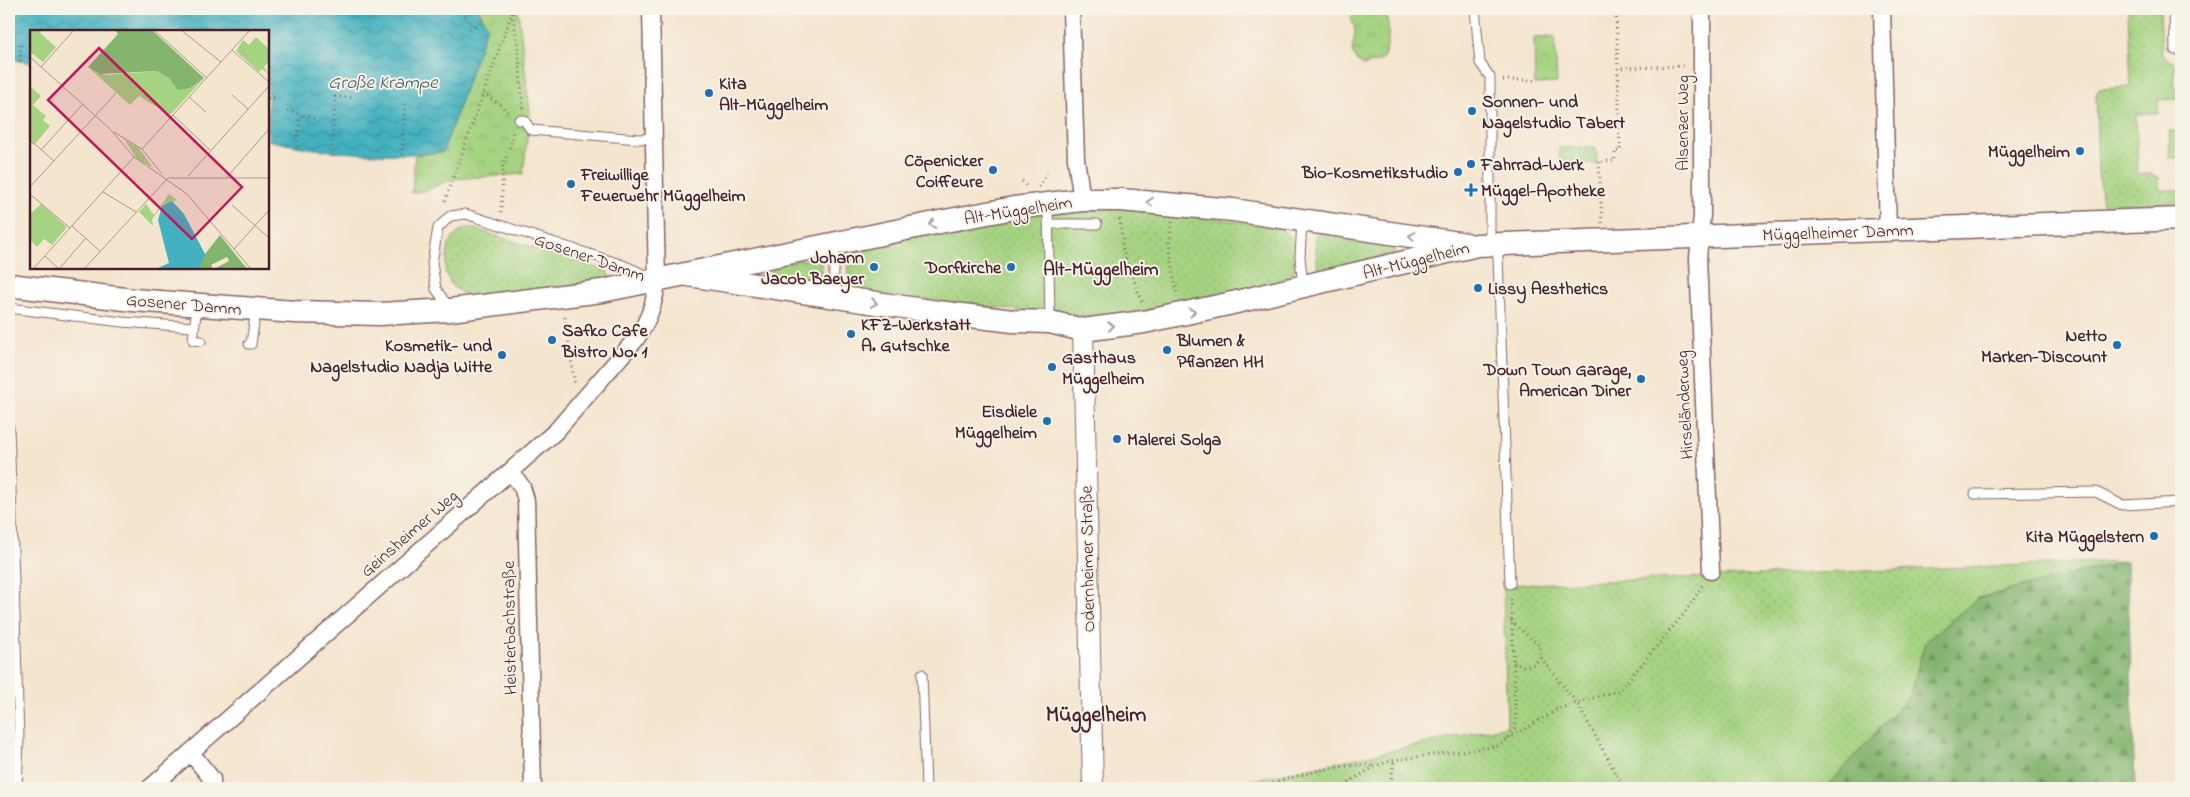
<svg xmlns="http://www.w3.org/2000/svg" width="2190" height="797" font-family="'Indie Flower',sans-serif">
	<defs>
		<pattern id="grass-dots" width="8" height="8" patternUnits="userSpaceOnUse" patternTransform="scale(1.25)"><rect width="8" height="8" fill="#a5d381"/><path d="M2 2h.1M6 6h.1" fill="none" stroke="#90b570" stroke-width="1.8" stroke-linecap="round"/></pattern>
		<pattern id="forest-firs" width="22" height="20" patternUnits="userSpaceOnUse" patternTransform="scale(1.25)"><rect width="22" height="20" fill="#84b56f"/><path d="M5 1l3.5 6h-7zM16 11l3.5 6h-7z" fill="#6e935b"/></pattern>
		<pattern id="park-crowns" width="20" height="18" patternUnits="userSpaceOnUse" patternTransform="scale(1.25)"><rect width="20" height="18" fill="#a5d381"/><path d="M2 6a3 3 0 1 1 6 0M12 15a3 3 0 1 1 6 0" fill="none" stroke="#90b570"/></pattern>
		<pattern id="water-waves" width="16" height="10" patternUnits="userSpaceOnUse" patternTransform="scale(1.25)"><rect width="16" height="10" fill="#43b1bf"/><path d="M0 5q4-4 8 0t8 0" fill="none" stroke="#3a8f9b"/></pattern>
	</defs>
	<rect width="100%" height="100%" fill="#f7f3e8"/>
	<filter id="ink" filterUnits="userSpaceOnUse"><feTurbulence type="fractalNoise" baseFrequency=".02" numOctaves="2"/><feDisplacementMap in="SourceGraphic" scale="10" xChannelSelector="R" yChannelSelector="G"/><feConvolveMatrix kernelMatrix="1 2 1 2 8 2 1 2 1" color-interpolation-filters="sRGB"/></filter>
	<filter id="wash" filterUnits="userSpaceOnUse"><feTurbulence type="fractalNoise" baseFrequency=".0096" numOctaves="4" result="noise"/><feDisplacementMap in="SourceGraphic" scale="20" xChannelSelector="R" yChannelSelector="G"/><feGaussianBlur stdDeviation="1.12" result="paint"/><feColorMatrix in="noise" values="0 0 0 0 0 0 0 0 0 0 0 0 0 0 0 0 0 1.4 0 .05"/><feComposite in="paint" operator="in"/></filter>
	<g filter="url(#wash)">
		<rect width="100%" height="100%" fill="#f4e5ce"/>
		<path fill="url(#grass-dots)" stroke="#787956" d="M2128,9H2160L2162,54L2170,61L2181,65V68H2174L2175,89L2181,90V99L2158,100V113L2136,114L2138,174H2152V177H2159L2160,190H2181V202L2102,204L2098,172L2096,95L2099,89L2131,87Z
			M2169,131H2181V158H2170Z
			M1147,208L1281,228C1295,240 1299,254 1293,272L1280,283L1197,303L1113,315L1074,317L860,292C844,280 845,260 861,248L1029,213Z
			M466,228H471L607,271L610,278L607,281L468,297L452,286L445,271L449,243L459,231Z
			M1318,232L1394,244L1396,253L1318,272L1315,236Z
			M819,257L821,260V284L772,277V270L777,264Z
			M2127,561L1978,598L1925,642L1910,695L1826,788H1216L1507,726L1503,585Z"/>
		<path fill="url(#forest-firs)" stroke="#676a4d" d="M2127,561L2135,788H1826L1910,695L1925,642L1978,598Z"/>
		<path fill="url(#park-crowns)" stroke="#787956" d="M478,9H518L530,113L523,174L452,179L427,190L412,193L415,155L443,152L471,71L484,19Z
			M1358,9H1385C1390,27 1390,44 1382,60L1364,66C1344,52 1356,47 1355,29C1354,25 1352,21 1351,17Z
			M1555,37L1557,83L1535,84L1534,38Z
			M1596,147L1597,164L1560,165L1559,148Z"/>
		<path fill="url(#water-waves)" stroke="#466875" d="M9,9H478L487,26L443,152C384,157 325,154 268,140V31H31V63L9,59Z"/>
	</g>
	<g filter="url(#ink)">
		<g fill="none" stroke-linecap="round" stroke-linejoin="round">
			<g stroke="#866464" stroke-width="11">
				<path id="service" d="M1475,9L1480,63L1490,77V234L1498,257L1510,584
					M2174,9L2175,50H2181
					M519,120H524L531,130L639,139L654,138
					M1048,205L1050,322
					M2180,219L2181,246
					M1302,220L1300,257L1303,287
					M1048,224H1097
					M833,295L835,245
					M197,305L193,340L201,341
					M9,308L122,322L194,327
					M450,309L436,289L432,263L438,228L450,216L466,214L623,265L648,276
					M249,344H251L256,309
					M9,427L19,738L17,788
					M1975,494L2096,492L2122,505L2181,502
					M922,674L926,788"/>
			</g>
			<g stroke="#866464" stroke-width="19">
				<path id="minor" d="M1071,9L1076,159L1082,200
					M1702,9V215L1698,258L1711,571
					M1882,9L1888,231
					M511,472L522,487L526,500L533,788
					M191,753L212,779V788
					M150,788L556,431L636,339C649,320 655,303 657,281L651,9"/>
			</g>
			<g stroke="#866464" stroke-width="22">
				<path id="tertiary" d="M1083,330L1093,788"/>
			</g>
			<g stroke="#866464" stroke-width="25">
				<path id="secondary" d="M688,275L937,312L1013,321L1050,322L1083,330L1144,322L1228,304L1477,245L2181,219
					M9,285L133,300L295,312L380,314L450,310L602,291L945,221L1014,208L1082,200H1121L1233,210L1466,244"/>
			</g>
			<path stroke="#866464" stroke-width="3" stroke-dasharray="1 4" stroke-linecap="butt" d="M512,13L518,45L523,109
				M1616,13L1618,68
				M465,16L477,9
				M470,29L484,19
				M20,61L21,41
				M1503,80H1535
				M483,93L503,107L509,114
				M268,98H275
				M287,111L301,114
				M296,146L301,114L314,118
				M331,152L335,97L355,98
				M402,155L405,102
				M1022,181L1027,187
				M1039,187L1047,174
				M445,201L512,13L511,9
				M501,212L503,167L512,140L513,129
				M1120,219L1123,252L1143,304
				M1172,222L1169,244L1177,295
				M1602,223L1599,161H1615V151H1620L1618,68L1684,66
				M565,317L575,386
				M1511,621L1540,646L1541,658C1531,668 1525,668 1513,662
				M1541,658L1577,703L1624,788
				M1508,739L1560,708L1620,690L1684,614L1704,583
				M1259,788C1285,778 1347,761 1374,766
				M1340,788L1375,766L1394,760L1497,746L1508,740L1516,727L1511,596
				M1390,788L1394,760"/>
			<use href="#service" stroke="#fff" stroke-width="9"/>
			<use href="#minor" stroke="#fff" stroke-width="16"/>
			<use href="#tertiary" stroke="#fff" stroke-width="20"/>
			<use href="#secondary" stroke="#fff" stroke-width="22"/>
		</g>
		<defs><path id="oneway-chevron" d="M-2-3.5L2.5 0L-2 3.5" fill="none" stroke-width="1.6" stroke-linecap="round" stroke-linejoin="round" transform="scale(1.25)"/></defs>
		<g stroke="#ae9aa0">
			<use href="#oneway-chevron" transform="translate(1150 202) rotate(-176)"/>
			<use href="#oneway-chevron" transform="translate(932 224) rotate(168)"/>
			<use href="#oneway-chevron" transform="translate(1412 236) rotate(-172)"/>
			<use href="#oneway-chevron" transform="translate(874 303) rotate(8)"/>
			<use href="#oneway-chevron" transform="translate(1192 312) rotate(-12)"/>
			<use href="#oneway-chevron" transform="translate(1111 326) rotate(-8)"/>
		</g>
	</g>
	<g fill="#1f6fb2" stroke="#f7f3e8" stroke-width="2">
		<circle cx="709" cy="93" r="5"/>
		<circle cx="1472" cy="111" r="5"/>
		<circle cx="2080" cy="151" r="5"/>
		<circle cx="1471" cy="164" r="5"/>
		<circle cx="993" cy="170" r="5"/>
		<circle cx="1458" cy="172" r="5"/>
		<circle cx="571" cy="184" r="5"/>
		<path d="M1468.5 182.5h5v5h5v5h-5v5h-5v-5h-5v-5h5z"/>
		<circle cx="874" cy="267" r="5"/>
		<circle cx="1011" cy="267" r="5"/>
		<circle cx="1478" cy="288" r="5"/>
		<circle cx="851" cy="334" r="5"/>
		<circle cx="552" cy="340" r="5"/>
		<circle cx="2117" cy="345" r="5"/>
		<circle cx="1167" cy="350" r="5"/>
		<circle cx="502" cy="355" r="5"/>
		<circle cx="1052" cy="367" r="5"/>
		<circle cx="1641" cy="379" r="5"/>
		<circle cx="1047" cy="421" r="5"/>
		<circle cx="1117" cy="439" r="5"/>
		<circle cx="2154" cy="536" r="5"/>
	</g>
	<g text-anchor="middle" stroke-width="4" stroke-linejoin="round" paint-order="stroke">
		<g font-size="18" font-weight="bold" fill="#4a1f2b" stroke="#f7f3e8" text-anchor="start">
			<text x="719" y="89">Kita<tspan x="719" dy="21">Alt-Müggelheim</tspan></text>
			<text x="1482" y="107">Sonnen- und<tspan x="1482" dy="21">Nagelstudio Tabert</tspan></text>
			<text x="2070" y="157" text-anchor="end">Müggelheim</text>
			<text x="983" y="166" text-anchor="end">Cöpenicker<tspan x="983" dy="21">Coiffeure</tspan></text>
			<text x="1481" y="170">Fahrrad-Werk</text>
			<text x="1448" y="178" text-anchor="end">Bio-Kosmetikstudio</text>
			<text x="581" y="180">Freiwillige<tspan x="581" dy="21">Feuerwehr Müggelheim</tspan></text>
			<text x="1481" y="196">Müggel-Apotheke</text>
			<text x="864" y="263" text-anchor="end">Johann<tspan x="864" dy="21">Jacob Baeyer</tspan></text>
			<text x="1001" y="273" text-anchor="end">Dorfkirche</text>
			<text x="1488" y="294">Lissy Aesthetics</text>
			<text x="861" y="330">KFZ-Werkstatt<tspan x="861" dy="21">A. Gutschke</tspan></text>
			<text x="562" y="336">Safko Cafe<tspan x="562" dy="21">Bistro No. 1</tspan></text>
			<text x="2107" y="341" text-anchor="end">Netto<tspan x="2107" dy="21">Marken-Discount</tspan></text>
			<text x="1177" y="346">Blumen &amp;<tspan x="1177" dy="21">Pflanzen HH</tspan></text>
			<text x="492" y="351" text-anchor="end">Kosmetik- und<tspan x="492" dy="21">Nagelstudio Nadja Witte</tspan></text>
			<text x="1062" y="363">Gasthaus<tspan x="1062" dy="21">Müggelheim</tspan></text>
			<text x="1631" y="375" text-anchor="end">Down Town Garage,<tspan x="1631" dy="21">American Diner</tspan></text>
			<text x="1037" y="417" text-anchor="end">Eisdiele<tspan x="1037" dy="21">Müggelheim</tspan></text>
			<text x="1127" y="445">Malerei Solga</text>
			<text x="2144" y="542" text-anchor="end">Kita Müggelstern</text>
		</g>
		<g font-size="18" fill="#4a1f2b" stroke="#f7f3e8">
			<text transform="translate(1682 123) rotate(-90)" y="6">Alsenzer Weg</text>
			<text transform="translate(1018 210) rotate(-9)" y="6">Alt-Müggelheim</text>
			<text transform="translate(1838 232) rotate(-2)" y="6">Müggelheimer Damm</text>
			<text transform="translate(590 257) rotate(19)" y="6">Gosener Damm</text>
			<text transform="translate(1416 260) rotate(-14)" y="6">Alt-Müggelheim</text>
			<text transform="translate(184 304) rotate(5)" y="6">Gosener Damm</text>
			<text transform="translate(1684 405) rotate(-93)" y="6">Hirseländerweg</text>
			<text transform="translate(409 533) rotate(-41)" y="6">Geinsheimer Weg</text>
			<text transform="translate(1087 559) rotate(-91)" y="6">Odernheimer Straße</text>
			<text transform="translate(509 628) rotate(-91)" y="6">Heisterbachstraße</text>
		</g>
		<g font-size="19" font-style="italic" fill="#475966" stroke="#f7f3e8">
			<text x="383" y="88">Große Krampe</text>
		</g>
		<g font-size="19" font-weight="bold" fill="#4a1f2b" stroke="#f7f3e8">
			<text x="1101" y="275">Alt-Müggelheim</text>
		</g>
		<g font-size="22" font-weight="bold" fill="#4a1f2b" stroke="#f7f3e8">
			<text x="1096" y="721">Müggelheim</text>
		</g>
	</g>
	<g transform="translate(30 30)">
		<rect width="239" height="239" fill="#f4e5ce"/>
		<path d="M0,0H12L10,3L26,17L13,32L0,22ZM58,37L76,45L127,41L160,58L174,48L140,85L109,66L100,75ZM0,56L11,66L3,75L16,86L13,90L20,96L4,115L0,111ZM94,109L109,118L123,138L107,129Z" fill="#a5d381"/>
		<path d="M85,0H122L174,48L160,58L148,60L139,48L127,41L70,44L58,37L88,4ZM190,205L213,234L218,239H184L199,231L197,227L181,235L183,239H169L172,228Z" fill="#84b56f"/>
		<path d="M139,164L147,170L132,176L122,189L123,196L109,182L116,174L124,185Z" fill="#a5d381"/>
		<path d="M226,7L239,19V31L234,37L239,44L232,39L229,42L206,21L213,10L219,15ZM11,174L37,197L22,215L14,209L7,217L0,210V184Z" fill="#a5d381"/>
		<path d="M142,171L154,184L175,224L169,239H126L139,233L128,190L132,176Z" fill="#43b1bf"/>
		<path fill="none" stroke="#b0968d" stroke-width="1" d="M124,0L177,48M151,0L191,32M202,20L239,52M0,27L80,99L104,127L157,164L221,239M11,37L44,0M202,65L218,79M159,67L176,82M143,85L180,120M84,102L112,119L132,144M0,110L24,131M112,119L220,0M11,120L53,74M158,146L239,56M197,147L239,99M0,157L86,63M73,162L106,182M0,164L40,198M202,175L239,208M42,196L70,221M204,219L239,180M15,226L29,239M3,239L104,127M29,239L56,208M54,239L138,148H239"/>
		<path fill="#c2185b" fill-opacity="0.15" stroke="#c2185b" stroke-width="2.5" d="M69,18L212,157L162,209L18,70Z"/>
		<rect width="239" height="239" fill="none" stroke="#4a1f2b" stroke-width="2.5"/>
	</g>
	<rect width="2190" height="797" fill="none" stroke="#f7f3e8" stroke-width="30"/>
</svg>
